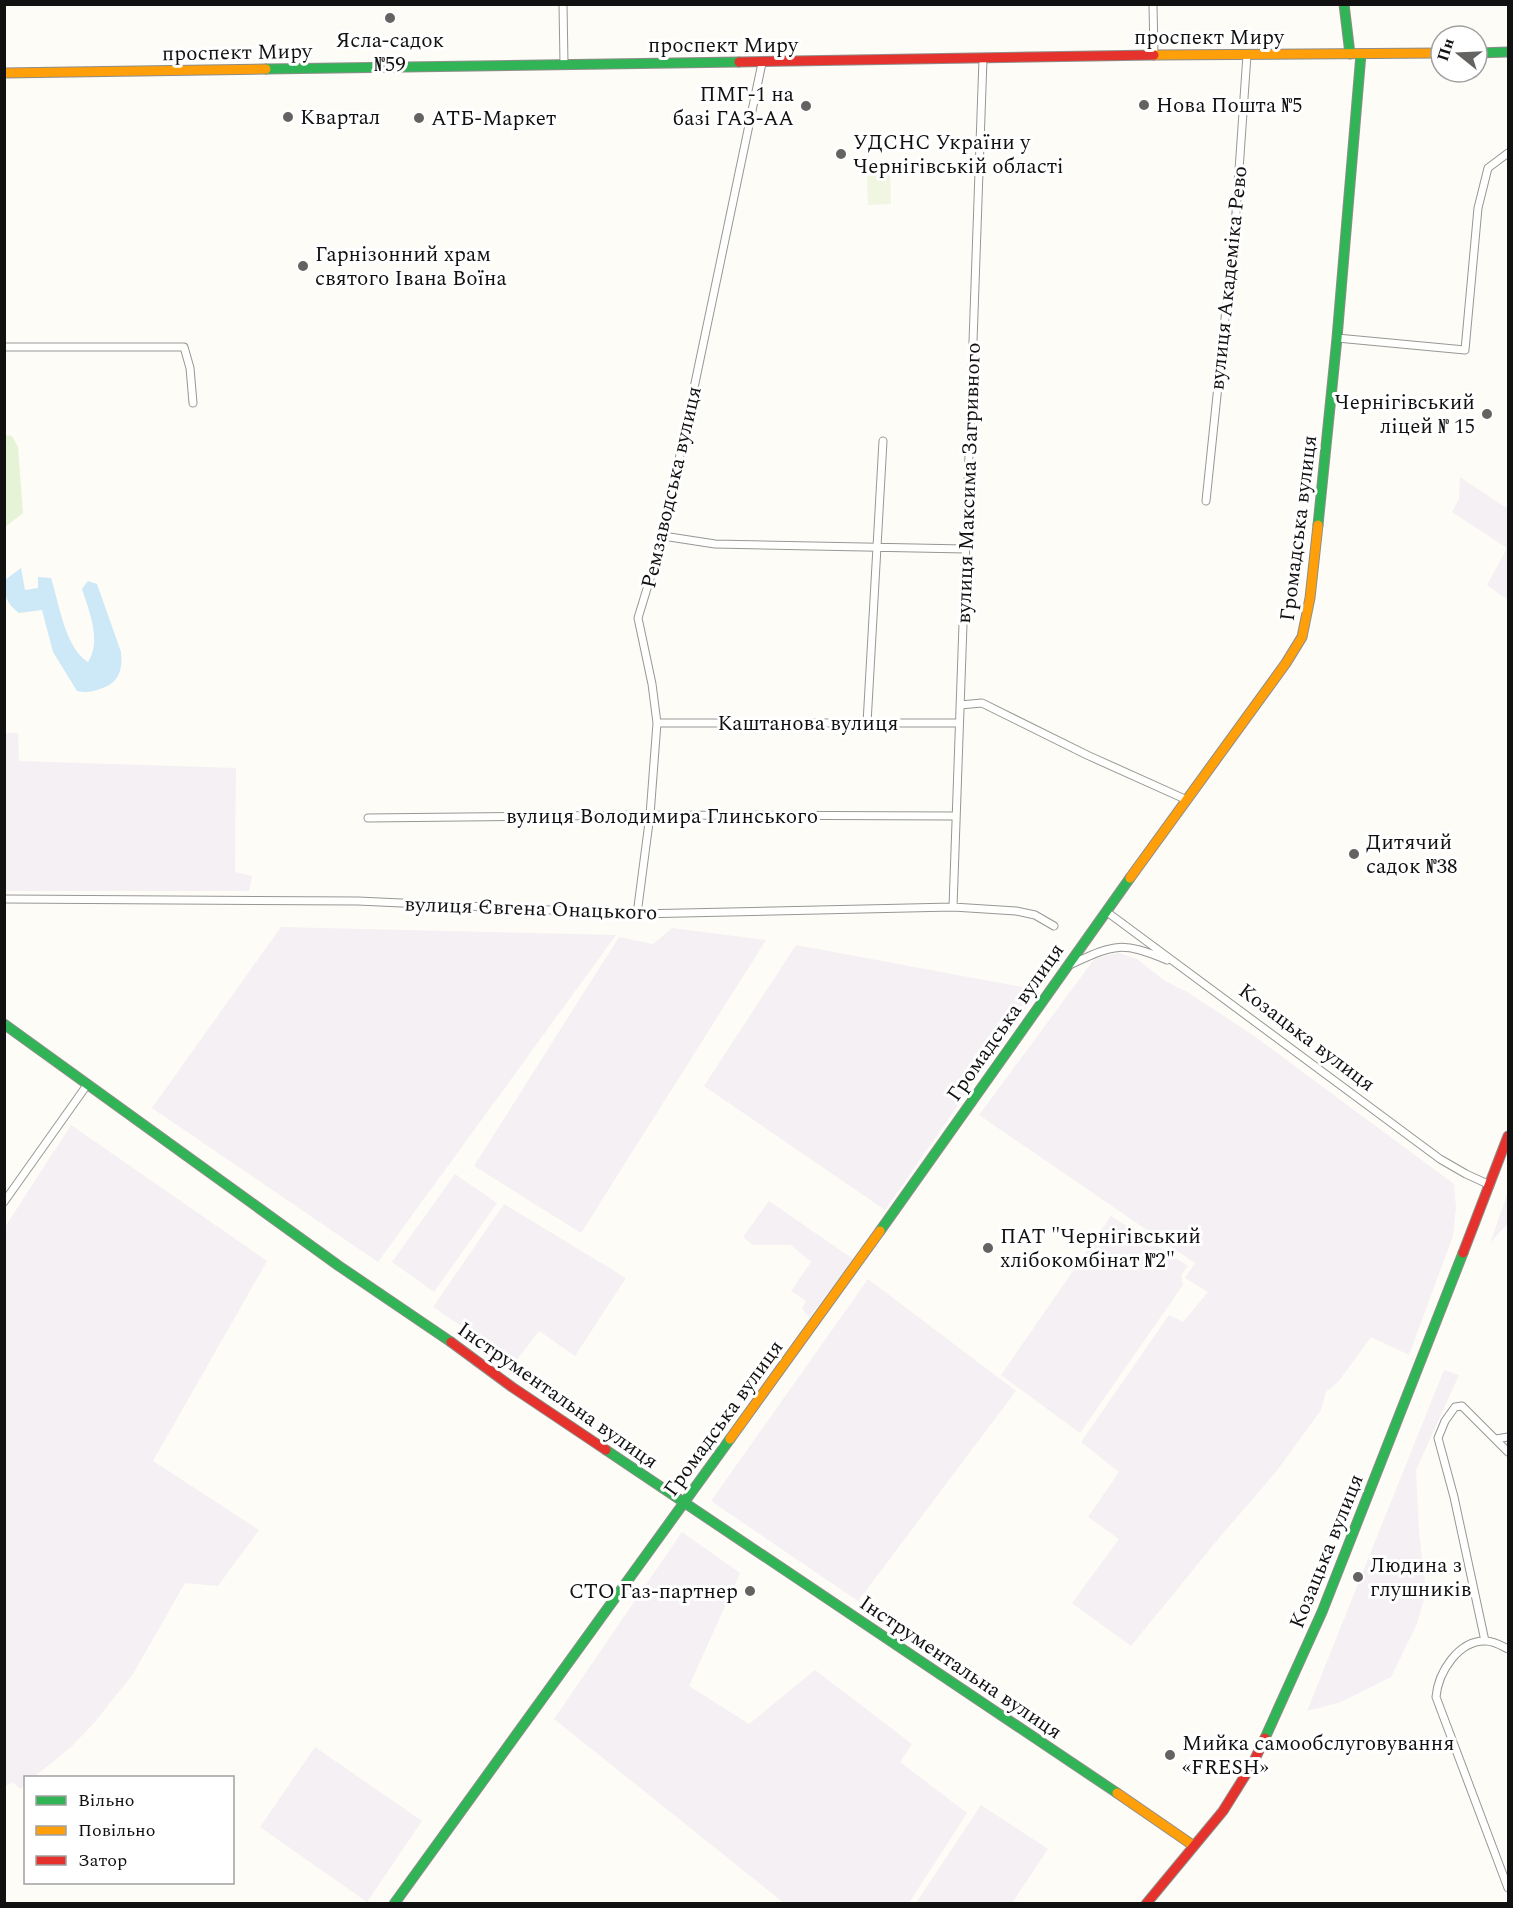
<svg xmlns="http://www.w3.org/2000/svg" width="1513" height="1908" font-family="Spectral,serif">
	<rect width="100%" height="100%" fill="#fdfcf7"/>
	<path fill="#f5f0f3" d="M1460,477L1508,509V600L1487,585L1507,548L1452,512L1459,499Z
		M5,733H18L19,761L236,768L235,872L252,876L249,891H5Z
		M281,927L616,935L378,1262L152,1108Z
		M672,928L766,940L581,1233L474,1166L619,937L653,944Z
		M796,945L1038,990L885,1210L704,1086Z
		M1119,953L1137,959L1165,981L1187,992L1250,1033L1454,1184L1456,1207L1453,1236L1409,1355L1371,1337L1338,1382L1326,1392L1321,1410L1275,1473L1219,1538L1131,1646L1072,1603L1119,1539L1088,1517L1119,1472L1081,1442L1169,1315L1183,1322L1208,1292L1185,1278L1195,1263L979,1115L1095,958Z
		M71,1125L267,1261L153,1461L259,1530L218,1586L185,1583L133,1674L94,1723L71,1747L34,1777L26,1778L25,1785L20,1789L13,1782L4,1787L5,1227Z
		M455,1174L497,1203L434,1292L392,1262Z
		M1508,1192V1223L1490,1243Z
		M769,1201L853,1259L809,1318L802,1308L806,1301L791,1291L811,1262L791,1245H753L743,1237Z
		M504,1204L626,1278L575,1356L539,1331L515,1362L433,1307Z
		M1111,1216L1188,1266L1181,1275L1183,1285L1080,1433L1001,1375Z
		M868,1279L1016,1391L858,1601L711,1501Z
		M1444,1370L1459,1375L1416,1470L1419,1531L1426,1592L1417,1624L1391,1677L1341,1702L1307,1711Z
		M682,1532L740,1573L689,1686L749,1724L815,1670L912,1744L900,1762L967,1813L909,1903H784L554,1719Z
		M315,1747L422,1821L367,1902L260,1827Z
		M981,1805L1048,1849L1012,1903H916Z"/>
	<path fill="#e7f3d7" d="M5,435L12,436L18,447L23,513L5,527Z"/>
	<path fill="#f0f6e1" d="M890,168L891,204L868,205L867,169Z"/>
	<path fill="#cde8f7" d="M21,568L25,590L38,588V577L51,578C59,603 65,648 88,662C102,641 89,611 82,589L88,581L97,584L121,652C123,670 119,683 100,689C91,692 87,693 77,691L53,652L42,610L19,613C6,603 4,595 5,580Z"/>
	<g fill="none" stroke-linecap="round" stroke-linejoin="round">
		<g stroke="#979795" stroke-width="9">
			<path id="street" d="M563,4L564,64
				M1153,4L1154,55
				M1337,338L1465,350L1478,208L1488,168L1508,153
				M4,347H184L190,368L193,403
				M1206,501L1236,213L1247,55
				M663,536L715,544L966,549
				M960,705L982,703L1087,755L1187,800
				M657,723H959
				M867,723L883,441
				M368,818L650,815L956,816
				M4,899L358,901L637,914L953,907L1016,911L1035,915L1054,926
				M953,907L983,59
				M1107,912L1440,1159L1466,1174L1490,1185
				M637,914L650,815L657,723L652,684L638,618L663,536L762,63
				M1067,966C1114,945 1119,940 1167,960
				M4,1202L87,1085
				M1496,1439L1508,1437
				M1485,1641L1454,1497L1438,1438L1445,1421L1455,1407L1462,1406L1508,1452
				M1508,1649C1502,1646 1494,1641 1486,1641C1458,1640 1438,1673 1436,1697L1508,1888"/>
		</g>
		<g stroke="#8e8d8b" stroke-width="11">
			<path id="fast" d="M1344,4L1350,54
				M1477,53L1508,52
				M266,69L739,62
				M1318,525L1337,338L1361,54
				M4,1024L339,1266L451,1342
				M880,1231L1130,878
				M606,1450L1117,1793
				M1265,1738L1322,1612L1463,1253
				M394,1904L730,1439"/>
		</g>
		<g stroke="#8e8d8b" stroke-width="11">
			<path id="slow" d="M1154,55L1441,53
				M4,73L266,69
				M1130,878L1286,663L1302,637L1310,598L1318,525
				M730,1439L880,1231
				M1117,1793L1194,1846"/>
		</g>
		<g stroke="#8e8d8b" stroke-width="11">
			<path id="jam" d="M739,62L1154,55
				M1463,1253L1508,1136
				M451,1342L512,1387L606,1450
				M1146,1904L1223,1811L1253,1763L1265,1738"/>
		</g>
		<use href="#street" stroke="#fffffe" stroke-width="7"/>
		<use href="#fast" stroke="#30b455" stroke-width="9"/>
		<use href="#slow" stroke="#ff9f0a" stroke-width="9"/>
		<use href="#jam" stroke="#e5322d" stroke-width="9"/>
	</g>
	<g fill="#646362" stroke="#fff" stroke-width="2">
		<circle cx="390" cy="18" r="6"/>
		<circle cx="1144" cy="105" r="6"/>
		<circle cx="806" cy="106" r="6"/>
		<circle cx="288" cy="117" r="6"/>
		<circle cx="419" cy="118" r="6"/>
		<circle cx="841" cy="154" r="6"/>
		<circle cx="303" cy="266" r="6"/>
		<circle cx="1487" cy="414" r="6"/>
		<circle cx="1354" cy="854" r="6"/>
		<circle cx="988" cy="1248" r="6"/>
		<circle cx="1358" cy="1577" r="6"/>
		<circle cx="750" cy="1591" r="6"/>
		<circle cx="1170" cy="1755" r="6"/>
	</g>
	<g text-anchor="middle" stroke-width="6" stroke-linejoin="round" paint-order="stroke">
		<g font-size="21" fill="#111" stroke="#fff">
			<text x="1209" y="44">проспект Миру</text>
			<text x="723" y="52">проспект Миру</text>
			<text transform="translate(237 52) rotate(-1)" y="7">проспект Миру</text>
			<text transform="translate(1228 278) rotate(-84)" y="7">вулиця Академіка Рево</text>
			<text transform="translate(968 483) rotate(-88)" y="7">вулиця Максима Загривного</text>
			<text transform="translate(671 487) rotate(-77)" y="7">Ремзаводська вулиця</text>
			<text transform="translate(1298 528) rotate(-83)" y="7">Громадська вулиця</text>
			<text x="808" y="730">Каштанова вулиця</text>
			<text x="662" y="823">вулиця Володимира Глинського</text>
			<text transform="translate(531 908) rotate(2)" y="7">вулиця Євгена Онацького</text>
			<text transform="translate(1005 1022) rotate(-55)" y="7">Громадська вулиця</text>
			<text transform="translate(1307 1037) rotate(37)" y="7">Козацька вулиця</text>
			<text transform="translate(558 1395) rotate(35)" y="7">Інструментальна вулиця</text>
			<text transform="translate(723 1418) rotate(-54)" y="7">Громадська вулиця</text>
			<text transform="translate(1326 1551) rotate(-68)" y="7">Козацька вулиця</text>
			<text transform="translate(961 1667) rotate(34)" y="7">Інструментальна вулиця</text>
		</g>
		<g font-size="21" fill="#111" stroke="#fff" text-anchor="start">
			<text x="390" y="47" text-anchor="middle">Ясла-садок<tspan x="390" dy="24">№59</tspan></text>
			<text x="794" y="101" text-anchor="end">ПМГ-1 на<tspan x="794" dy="24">базі ГАЗ-АА</tspan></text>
			<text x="1156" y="112">Нова Пошта №5</text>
			<text x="300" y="124">Квартал</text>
			<text x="431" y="125">АТБ-Маркет</text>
			<text x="853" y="149">УДСНС України у<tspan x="853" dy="24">Чернігівській області</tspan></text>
			<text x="315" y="261">Гарнізонний храм<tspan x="315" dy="24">святого Івана Воїна</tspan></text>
			<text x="1475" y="409" text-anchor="end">Чернігівський<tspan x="1475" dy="24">ліцей № 15</tspan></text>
			<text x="1366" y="849">Дитячий<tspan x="1366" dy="24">садок №38</tspan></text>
			<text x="1000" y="1243">ПАТ "Чернігівський<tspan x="1000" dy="24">хлібокомбінат №2"</tspan></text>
			<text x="1370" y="1572">Людина з<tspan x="1370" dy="24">глушників</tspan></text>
			<text x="738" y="1598" text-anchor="end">СТО Газ-партнер</text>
			<text x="1182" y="1750">Мийка самообслуговування<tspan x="1182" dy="24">«FRESH»</tspan></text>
		</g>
	</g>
	<rect width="1513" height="1908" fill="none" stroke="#111111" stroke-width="12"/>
	<rect x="24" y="1776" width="210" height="108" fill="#ffffff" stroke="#a0a0a0" stroke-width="1.5"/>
	<rect x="36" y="1796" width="30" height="9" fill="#30b455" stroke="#a0a0a0" stroke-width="1.5"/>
	<text x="78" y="1806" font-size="18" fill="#111111">Вільно</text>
	<rect x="36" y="1826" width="30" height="9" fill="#ff9f0a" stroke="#a0a0a0" stroke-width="1.5"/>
	<text x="78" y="1836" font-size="18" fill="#111111">Повільно</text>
	<rect x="36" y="1856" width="30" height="9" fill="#e5322d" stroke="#a0a0a0" stroke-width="1.5"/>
	<text x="78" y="1866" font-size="18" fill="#111111">Затор</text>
	<g transform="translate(1459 54) rotate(288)"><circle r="28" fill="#ffffff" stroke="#a0a0a0" stroke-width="1.5"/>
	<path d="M0-4.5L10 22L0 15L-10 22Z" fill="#646362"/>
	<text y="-9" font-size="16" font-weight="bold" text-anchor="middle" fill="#111111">Пн</text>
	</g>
</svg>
